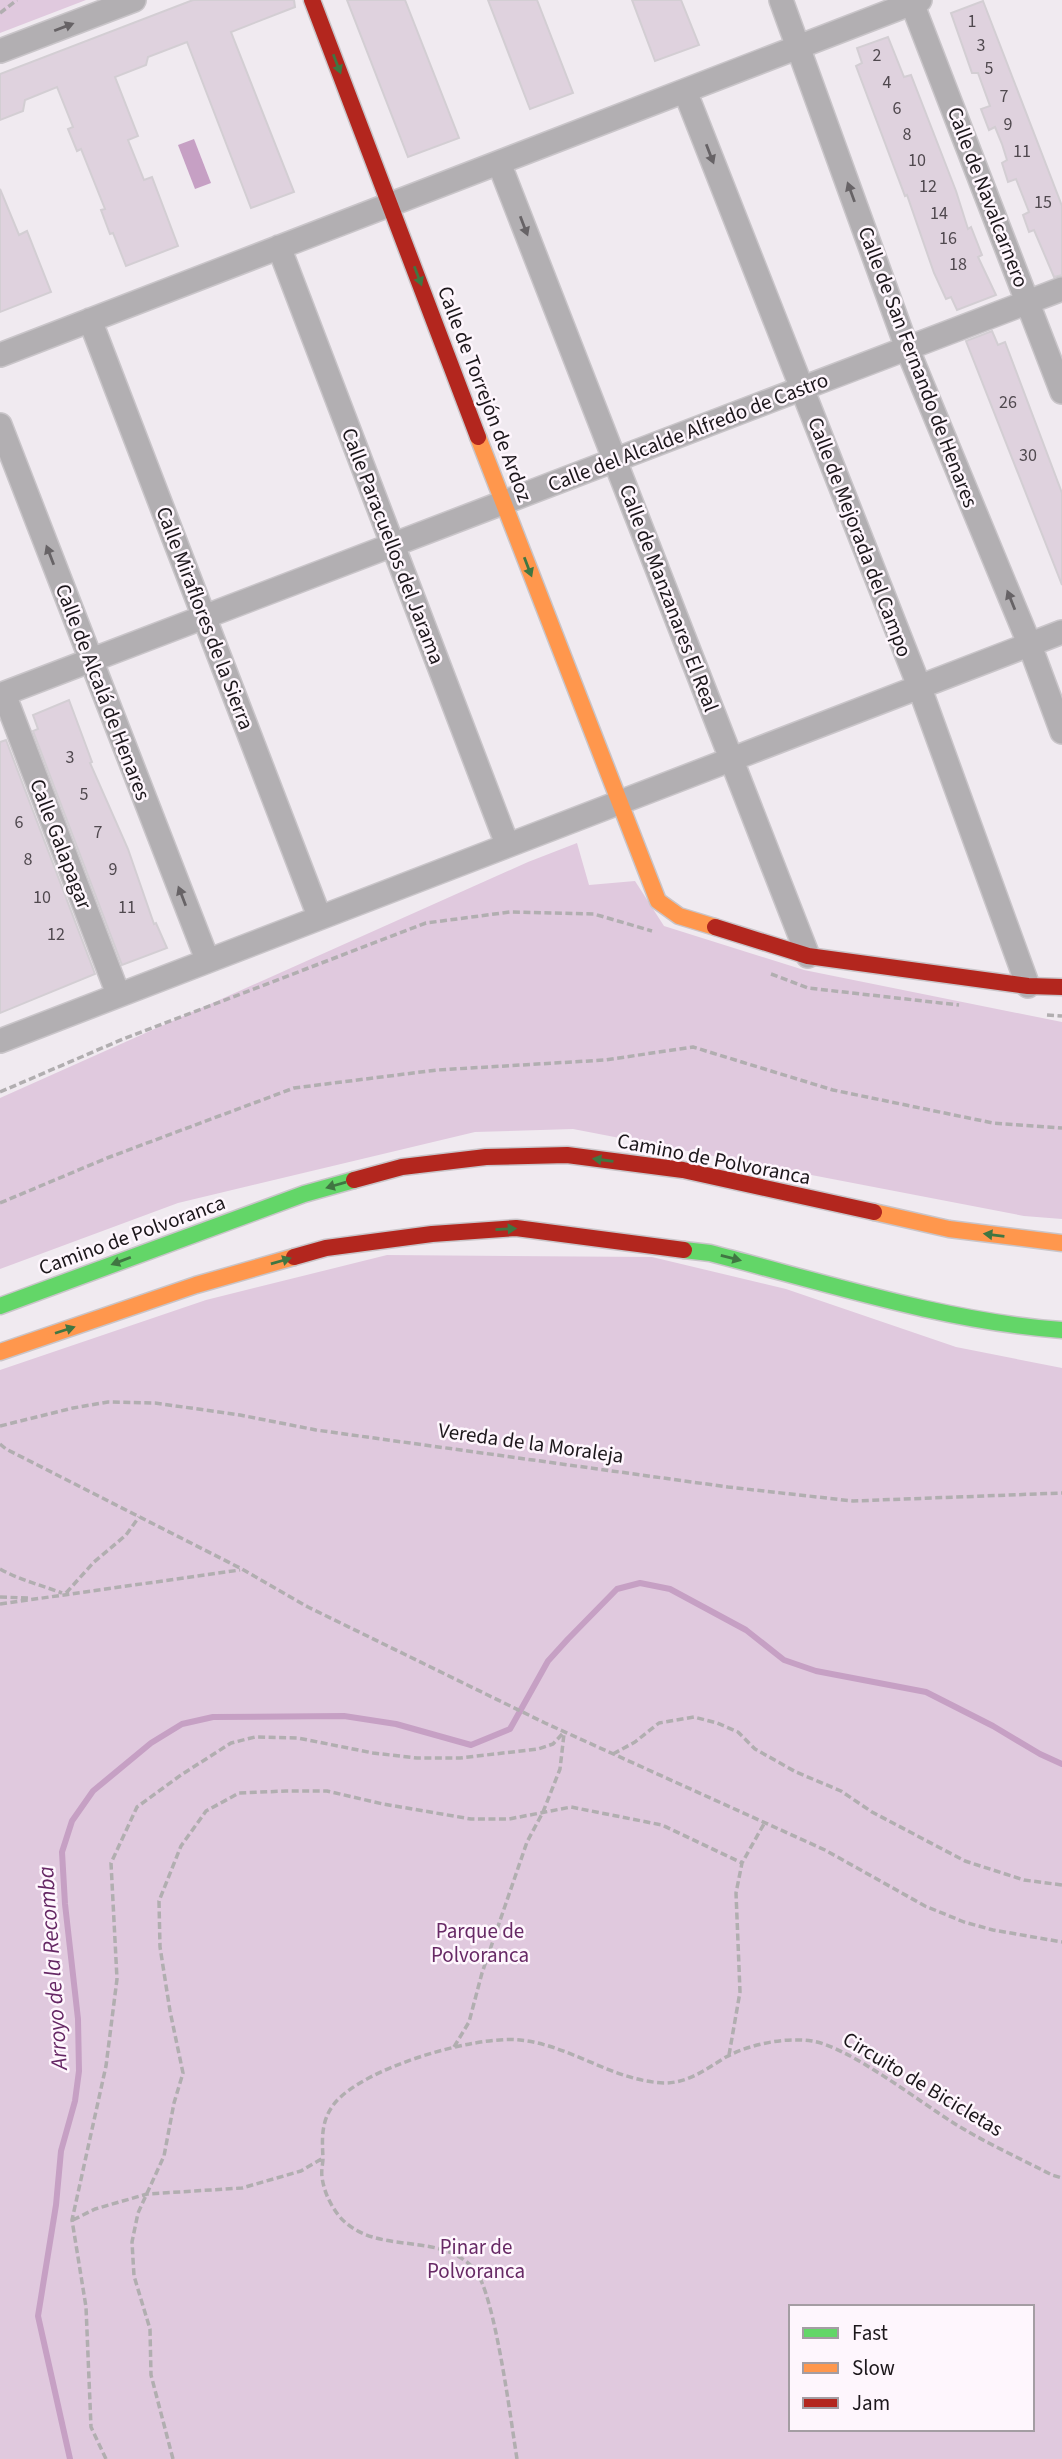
<svg xmlns="http://www.w3.org/2000/svg" width="1062" height="2459" font-family="'Source Sans 3',sans-serif">
	<rect width="100%" height="100%" fill="#f0eaf0"/>
	<path fill="#e0c9de" fill-rule="evenodd" d="M0,0H86L0,33Z
		M577,843L589,885L635,881L664,926L804,970L1062,1022V1219L1024,1216L573,1129L475,1132L178,1203L0,1269V1098L528,862Z
		M387,1255L652,1257L786,1289L956,1347L1062,1368V2459H0V1370L206,1300ZM791,2307H1032V2429H791Z"/>
	<path fill="#c6a0c4" d="M194,139L211,183L195,189L178,145Z"/>
	<g fill="none" stroke-linecap="round" stroke-linejoin="round">
		<path stroke="#c6a0c4" stroke-width="6" d="M70,2459L38,2316L56,2205L61,2151L75,2101L79,2071L78,2019L65,1904L62,1852L72,1821L93,1791L151,1743L182,1724L213,1717L344,1716L396,1724L471,1745L510,1729L548,1661L568,1639L617,1589L640,1583L670,1589L746,1630L784,1660L816,1671L926,1692L993,1726L1040,1754L1062,1764"/>
	</g>
	<path fill="#dfd2de" stroke="#d3ced3" stroke-width="2" d="M193,0H294L295,7L231,32L294,192L251,208L187,42L148,57L146,65L115,77L138,136L128,140L144,180L152,177L178,246L126,266L113,233L110,234L101,210L105,209L81,149L77,151L68,129L73,127L57,87L25,100L23,111L0,120V74Z
		M347,0H405L459,138L408,157Z
		M488,0H537L573,93L530,109Z
		M632,0H681L699,45L655,61Z
		M983,1L1062,206V275L1054,277L1034,230L1029,232L1023,215L1029,212L1016,179L1008,182L1002,163L1007,160L1002,144L995,127L989,130L981,109L990,106L978,73H972L951,13Z
		M888,37L904,77L911,75L956,191L968,229L971,227L982,255L978,257L996,295L957,310L951,297L946,299L934,273L907,195L905,196L856,66L862,63L857,48Z
		M0,189L19,235L27,231L51,292L0,312Z
		M992,331L998,345L1005,342L1062,493V585L966,341Z
		M69,700L92,762L90,763L128,849L154,924L156,923L167,948L122,965L33,731L38,729L33,715Z
		M6,740L95,974L0,1013V742Z"/>
	<g fill="none" stroke-linecap="round" stroke-linejoin="round">
		<g stroke="#c9c5c9" stroke-width="26">
			<path id="street" d="M781,0L907,348L1029,643L1062,732
				M912,3L1062,392
				M0,51L134,0
				M685,91L919,686L1028,986
				M499,163L808,956
				M279,247L507,844
				M90,320L319,916
				M0,355L920,0
				M0,425L207,959
				M4,694L118,994
				M0,695L1062,289
				M0,1041L1062,632"/>
		</g>
		<g stroke="#c9c5c9" stroke-width="19">
			<path id="fast" d="M684,1250L710,1253C823,1282 946,1322 1062,1330
				M0,1306L304,1194L354,1180"/>
		</g>
		<g stroke="#c9c5c9" stroke-width="19">
			<path id="slow" d="M478,437L658,901L679,916L715,927
				M874,1212L949,1229L1062,1243
				M0,1352L196,1285L294,1257"/>
		</g>
		<g stroke="#c9c5c9" stroke-width="19">
			<path id="jam" d="M312,0L478,437
				M715,927L808,956L1028,986L1062,987
				M354,1180L402,1167L486,1157L567,1155L683,1170L874,1212
				M294,1257L326,1248L432,1234L516,1228L684,1250"/>
		</g>
		<path stroke="#b1aeb0" stroke-width="3.5" stroke-dasharray="7 3.5" stroke-linecap="butt" d="M0,13L17,0
			M771,974L808,988L959,1005
			M1047,1015L1062,1016
			M0,1092L123,1039L426,923L510,912L594,914L652,931
			M0,1203L107,1158L294,1088L437,1070L605,1060L693,1047L833,1090L993,1123L1062,1128
			M0,1426L73,1408L108,1402L155,1403L240,1415L316,1430L728,1487L853,1501L1062,1493
			M0,1444L6,1449L242,1569L308,1607L545,1723L825,1850L925,1906L964,1922L993,1930L1062,1942
			M0,1569C20,1580 41,1585 62,1593
			M66,1593L94,1562L126,1535L139,1517
			M0,1597L28,1598
			M0,1604L240,1570
			M613,1754L635,1742L659,1723L694,1717L717,1723L738,1732L755,1749L796,1772L841,1791L872,1812L965,1861L1024,1880L1062,1885
			M454,2047L469,2022L482,1973L527,1842L543,1812L560,1769L564,1734
			M729,2055L740,1992L736,1893L742,1863L765,1822
			M73,2220L95,2209L147,2194L242,2188L301,2171L323,2158
			M106,2459L91,2427L86,2307L72,2220L106,2066L117,1979L111,1863L137,1807L181,1775L231,1743L255,1737L298,1738L373,1753L417,1758H460L538,1749L553,1744L564,1732
			M173,2459L151,2375L150,2329L134,2276L132,2242L138,2213L164,2156L174,2103L183,2073L170,2011L160,1947L159,1901L181,1846L206,1811L239,1793L286,1791H327L383,1804L471,1819H509L571,1807L662,1825L742,1863
			M517,2459C511,2422 495,2294 475,2270C440,2229 375,2258 339,2216C330,2204 324,2192 322,2177C321,2170 323,2164 323,2158C322,2138 321,2121 334,2104C362,2068 475,2035 520,2040C570,2045 613,2081 664,2083C689,2083 706,2069 726,2057C750,2044 785,2037 812,2041C847,2046 919,2101 952,2122C984,2142 1019,2158 1052,2175L1062,2178"/>
		<use href="#street" stroke="#b2afb2" stroke-width="23"/>
		<use href="#fast" stroke="#63d668" stroke-width="16"/>
		<use href="#slow" stroke="#ff974d" stroke-width="16"/>
		<use href="#jam" stroke="#b3261e" stroke-width="16"/>
	</g>
	<defs><path id="oneway-solid" d="M-6-.8H1V-3.2L6.5 0L1 3.2V.8H-6Z" transform="scale(1.75)"/></defs>
	<g fill="#676366">
		<use href="#oneway-solid" transform="translate(64 27) rotate(-21)"/>
		<use href="#oneway-solid" transform="translate(710 154) rotate(69)"/>
		<use href="#oneway-solid" transform="translate(851 192) rotate(-110)"/>
		<use href="#oneway-solid" transform="translate(524 226) rotate(69)"/>
		<use href="#oneway-solid" transform="translate(50 555) rotate(-111)"/>
		<use href="#oneway-solid" transform="translate(1011 600) rotate(-112)"/>
		<use href="#oneway-solid" transform="translate(182 896) rotate(-111)"/>
	</g>
	<g fill="#407642">
		<use href="#oneway-solid" transform="translate(337 64) rotate(69)"/>
		<use href="#oneway-solid" transform="translate(418 276) rotate(69)"/>
		<use href="#oneway-solid" transform="translate(528 567) rotate(69)"/>
		<use href="#oneway-solid" transform="translate(603 1160) rotate(-172)"/>
		<use href="#oneway-solid" transform="translate(336 1185) rotate(164)"/>
		<use href="#oneway-solid" transform="translate(506 1229) rotate(-3)"/>
		<use href="#oneway-solid" transform="translate(994 1235) rotate(-173)"/>
		<use href="#oneway-solid" transform="translate(731 1258) rotate(14)"/>
		<use href="#oneway-solid" transform="translate(121 1261) rotate(159)"/>
		<use href="#oneway-solid" transform="translate(281 1261) rotate(-16)"/>
		<use href="#oneway-solid" transform="translate(65 1330) rotate(-18)"/>
	</g>
	<g text-anchor="middle" stroke-width="5" stroke-linejoin="round" paint-order="stroke">
		<g font-size="18" fill="#50494f">
			<text x="972" y="27">1</text>
			<text x="981" y="51">3</text>
			<text x="877" y="61">2</text>
			<text x="989" y="74">5</text>
			<text x="887" y="88">4</text>
			<text x="1004" y="102">7</text>
			<text x="897" y="114">6</text>
			<text x="1008" y="130">9</text>
			<text x="907" y="140">8</text>
			<text x="1022" y="157">11</text>
			<text x="917" y="166">10</text>
			<text x="928" y="192">12</text>
			<text x="1043" y="208">15</text>
			<text x="939" y="219">14</text>
			<text x="948" y="244">16</text>
			<text x="958" y="270">18</text>
			<text x="1008" y="408">26</text>
			<text x="1028" y="461">30</text>
			<text x="70" y="763">3</text>
			<text x="84" y="800">5</text>
			<text x="19" y="828">6</text>
			<text x="98" y="838">7</text>
			<text x="28" y="865">8</text>
			<text x="113" y="875">9</text>
			<text x="42" y="903">10</text>
			<text x="127" y="913">11</text>
			<text x="56" y="940">12</text>
		</g>
		<g font-size="21" fill="#1c171b" stroke="#fef6fd">
			<text transform="translate(988 197) rotate(69)" y="7">Calle de Navalcarnero</text>
			<text transform="translate(918 367) rotate(69)" y="7">Calle de San Fernando de Henares</text>
			<text transform="translate(485 394) rotate(69)" y="7">Calle de Torrejón de Ardoz</text>
			<text transform="translate(688 432) rotate(-21)" y="7">Calle del Alcalde Alfredo de Castro</text>
			<text transform="translate(860 537) rotate(69)" y="7">Calle de Mejorada del Campo</text>
			<text transform="translate(393 546) rotate(69)" y="7">Calle Paracuellos del Jarama</text>
			<text transform="translate(669 598) rotate(69)" y="7">Calle de Manzanares El Real</text>
			<text transform="translate(205 618) rotate(69)" y="7">Calle Miraflores de la Sierra</text>
			<text transform="translate(103 692) rotate(69)" y="7">Calle de Alcalá de Henares</text>
			<text transform="translate(61 844) rotate(69)" y="7">Calle Galapagar</text>
			<text transform="translate(714 1159) rotate(11)" y="7">Camino de Polvoranca</text>
			<text transform="translate(132 1235) rotate(-20)" y="7">Camino de Polvoranca</text>
			<text transform="translate(531 1443) rotate(8)" y="7">Vereda de la Moraleja</text>
			<text transform="translate(923 2084) rotate(31)" y="7">Circuito de Bicicletas</text>
		</g>
		<g font-size="21" fill="#672965" stroke="#fef6fd">
			<text x="480" y="1938">Parque de<tspan x="480" dy="24">Polvoranca</tspan></text>
			<text x="476" y="2254">Pinar de<tspan x="476" dy="24">Polvoranca</tspan></text>
		</g>
		<g font-size="23" font-style="italic" fill="#652764" stroke="#fef6fd">
			<text transform="translate(52 1968) rotate(-94)" y="8">Arroyo de la Recomba</text>
		</g>
	</g>
	<rect x="789" y="2305" width="245" height="126" fill="#fef6fd" stroke="#a49da3" stroke-width="2"/>
	<rect x="803" y="2328" width="35" height="10" fill="#63d668" stroke="#a49da3" stroke-width="2"/>
	<text x="852" y="2340" font-size="21" fill="#1c171b">Fast</text>
	<rect x="803" y="2363" width="35" height="10" fill="#ff974d" stroke="#a49da3" stroke-width="2"/>
	<text x="852" y="2375" font-size="21" fill="#1c171b">Slow</text>
	<rect x="803" y="2398" width="35" height="10" fill="#b3261e" stroke="#a49da3" stroke-width="2"/>
	<text x="852" y="2410" font-size="21" fill="#1c171b">Jam</text>
</svg>
